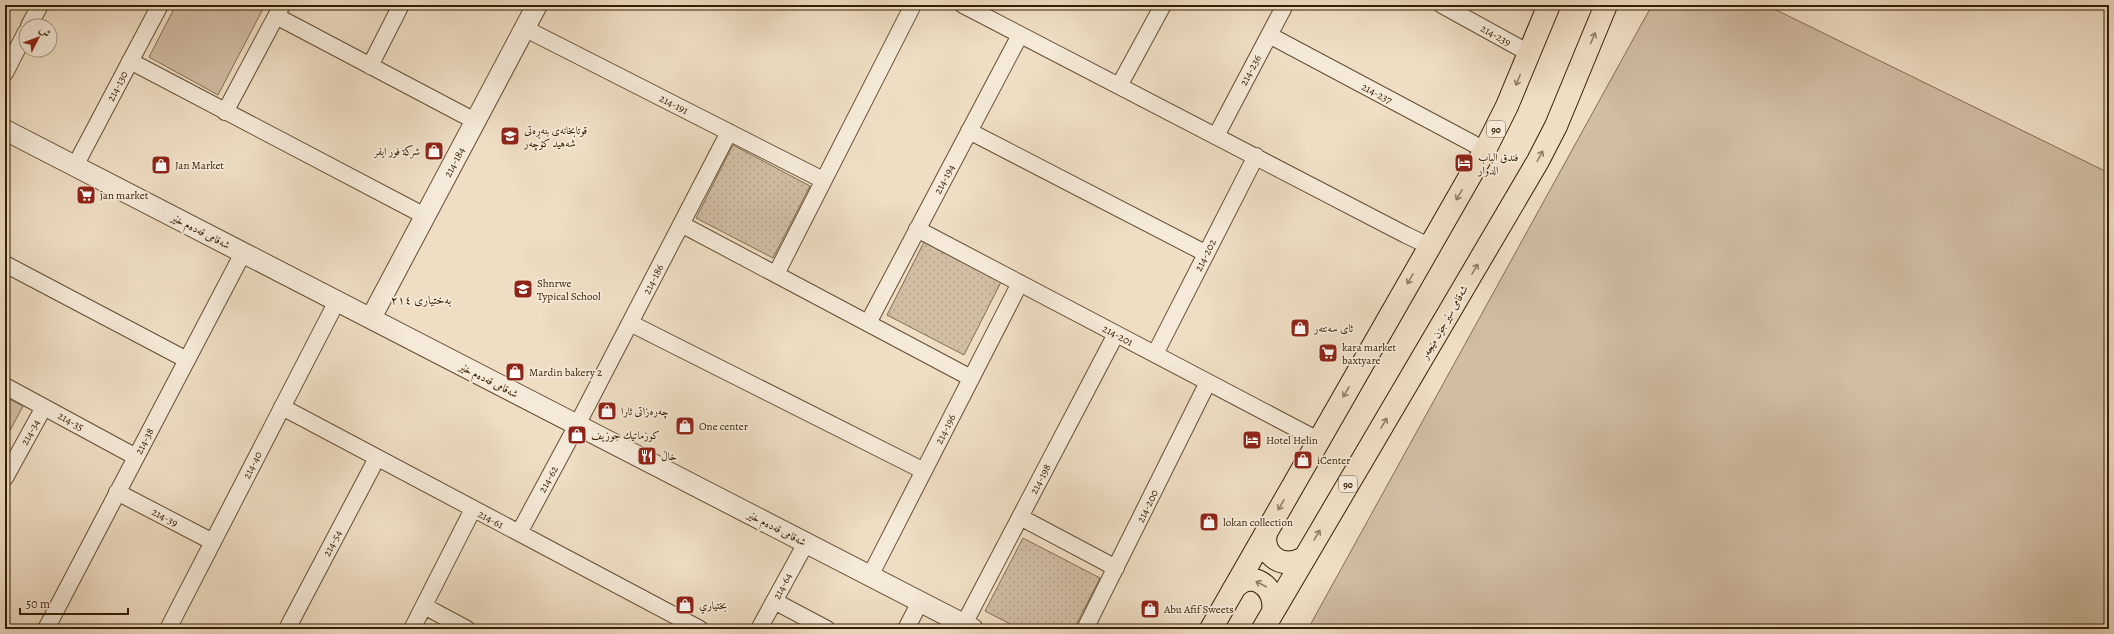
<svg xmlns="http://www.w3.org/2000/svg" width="2114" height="634" font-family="Alegreya,Amiri,serif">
	<defs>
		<pattern id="garden-dots" width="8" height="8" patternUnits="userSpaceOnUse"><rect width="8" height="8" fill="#d0bda3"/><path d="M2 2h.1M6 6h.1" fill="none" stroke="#b3a28b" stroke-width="1.8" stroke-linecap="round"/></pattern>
	</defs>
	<rect width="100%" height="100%" fill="#efdec4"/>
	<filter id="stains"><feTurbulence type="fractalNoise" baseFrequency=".005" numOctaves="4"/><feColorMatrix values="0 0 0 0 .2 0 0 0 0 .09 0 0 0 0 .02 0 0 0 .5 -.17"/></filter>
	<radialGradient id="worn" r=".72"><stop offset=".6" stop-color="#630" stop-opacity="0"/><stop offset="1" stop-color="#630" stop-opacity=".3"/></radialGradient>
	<path fill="#d0bda3" stroke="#836e52" d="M176,5H265L218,95L149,57Z
		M1652,5H1766L2109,173V629H1308Z
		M5,397L23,406L5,440Z"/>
	<path fill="url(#garden-dots)" stroke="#836e52" d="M733,145L810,186L773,258L696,218Z
		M924,242L1001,282L964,355L887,315Z
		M1023,538L1100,578L1074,629H1020L985,611Z"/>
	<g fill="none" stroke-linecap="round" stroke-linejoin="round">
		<g stroke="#644e32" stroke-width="18">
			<path id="minor" d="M963,5L1406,235L1429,246
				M1442,5L1529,53
				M276,16L475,121
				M29,26L40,5
				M524,28L823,180
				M1269,35L1485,150
				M130,61L425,216
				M370,66L401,5
				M5,73L26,32
				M1119,86L1163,5
				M225,112L282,5
				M969,131L1205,253
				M1216,136L1285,5
				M75,166L160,5
				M681,224L971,378
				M917,229L1318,440
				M5,264L187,360
				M776,274L913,5
				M630,323L924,471
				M868,323L1020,35
				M1155,354L1256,156
				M5,386L136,457
				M282,407L700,629
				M5,478L44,407
				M117,492L213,542
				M1020,517L1116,568
				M519,533L577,425L729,132
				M870,576L1020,283
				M774,601L827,629
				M424,606L467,629
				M964,624L1116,334
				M46,629L243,253
				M168,629L337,301
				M287,629L377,458
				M412,629L473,509
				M759,629L806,543
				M906,629L920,602
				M1085,629L1208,382"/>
		</g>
		<g stroke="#644e32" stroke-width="22">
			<path id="tertiary" d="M5,130L973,629
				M371,318L537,5"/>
		</g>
		<g stroke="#361e01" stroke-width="24">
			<path id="trunk" d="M1267,530C1259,553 1281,570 1302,559
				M1233,590C1249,568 1277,585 1273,611
				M1211,629L1485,150L1507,106L1549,5
				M1263,629L1538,161L1556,126L1606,5"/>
		</g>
		<use href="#minor" stroke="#f5ead9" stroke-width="16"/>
		<use href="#tertiary" stroke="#f5ead9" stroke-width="20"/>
		<use href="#trunk" stroke="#efdec4" stroke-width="22"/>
	</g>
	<defs><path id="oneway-shaft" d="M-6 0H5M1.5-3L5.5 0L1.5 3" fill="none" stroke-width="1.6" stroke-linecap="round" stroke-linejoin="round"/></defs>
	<g stroke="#927e62">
		<use href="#oneway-shaft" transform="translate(1593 38) rotate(-67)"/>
		<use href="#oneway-shaft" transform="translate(1518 80) rotate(112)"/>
		<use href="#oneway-shaft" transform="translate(1540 156) rotate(-62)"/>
		<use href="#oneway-shaft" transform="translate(1459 195) rotate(120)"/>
		<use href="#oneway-shaft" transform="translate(1475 269) rotate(-60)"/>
		<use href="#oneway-shaft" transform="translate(1410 279) rotate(120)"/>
		<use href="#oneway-shaft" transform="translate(1346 392) rotate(120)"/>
		<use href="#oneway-shaft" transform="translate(1384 423) rotate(-59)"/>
		<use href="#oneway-shaft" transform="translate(1281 505) rotate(120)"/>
		<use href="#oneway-shaft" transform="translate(1317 535) rotate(-59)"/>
		<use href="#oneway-shaft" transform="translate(1261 584) rotate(-153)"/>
	</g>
	<defs>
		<g id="school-square" transform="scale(1)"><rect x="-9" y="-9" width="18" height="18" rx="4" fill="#8f2418" stroke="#f5ead9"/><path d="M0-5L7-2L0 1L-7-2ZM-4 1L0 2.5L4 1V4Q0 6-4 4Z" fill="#fff"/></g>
		<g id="shop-square" transform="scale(1)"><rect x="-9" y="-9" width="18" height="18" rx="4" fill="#8f2418" stroke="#f5ead9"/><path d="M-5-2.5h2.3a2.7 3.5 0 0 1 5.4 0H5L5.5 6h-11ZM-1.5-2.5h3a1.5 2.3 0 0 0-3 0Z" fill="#fff"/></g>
		<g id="hotel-square" transform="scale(1)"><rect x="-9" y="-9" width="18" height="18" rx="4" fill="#8f2418" stroke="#f5ead9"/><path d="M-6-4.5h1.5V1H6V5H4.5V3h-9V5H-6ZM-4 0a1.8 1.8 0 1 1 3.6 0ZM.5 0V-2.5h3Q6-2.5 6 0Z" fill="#fff"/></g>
		<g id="supermarket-square" transform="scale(1)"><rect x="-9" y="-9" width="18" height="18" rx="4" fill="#8f2418" stroke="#f5ead9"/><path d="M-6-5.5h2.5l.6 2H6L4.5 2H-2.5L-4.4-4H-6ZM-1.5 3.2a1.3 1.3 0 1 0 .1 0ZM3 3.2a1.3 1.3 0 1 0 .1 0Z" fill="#fff"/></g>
		<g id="restaurant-square" transform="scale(1)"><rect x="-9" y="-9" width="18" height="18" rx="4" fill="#8f2418" stroke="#f5ead9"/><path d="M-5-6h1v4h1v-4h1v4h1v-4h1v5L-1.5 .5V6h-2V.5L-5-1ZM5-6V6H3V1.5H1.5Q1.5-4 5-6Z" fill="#fff"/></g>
	</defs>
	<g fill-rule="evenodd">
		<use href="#school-square" x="510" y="136"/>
		<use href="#shop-square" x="434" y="151"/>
		<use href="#hotel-square" x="1464" y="163"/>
		<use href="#shop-square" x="161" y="165"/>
		<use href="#supermarket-square" x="86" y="195"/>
		<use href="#school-square" x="523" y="289"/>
		<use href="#shop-square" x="1300" y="328"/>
		<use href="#supermarket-square" x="1328" y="353"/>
		<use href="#shop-square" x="515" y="372"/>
		<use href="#shop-square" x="607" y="411"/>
		<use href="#shop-square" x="685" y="426"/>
		<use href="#shop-square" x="577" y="435"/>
		<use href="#hotel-square" x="1252" y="440"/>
		<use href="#restaurant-square" x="647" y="456"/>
		<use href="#shop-square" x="1303" y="460"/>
		<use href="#shop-square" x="1209" y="522"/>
		<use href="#shop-square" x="685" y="605"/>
		<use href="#shop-square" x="1150" y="609"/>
	</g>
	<g text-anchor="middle" stroke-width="3.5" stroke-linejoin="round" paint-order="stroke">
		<g fill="#f5ead9" stroke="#6f5b42" stroke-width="1">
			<rect x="1487" y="121" width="18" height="16" rx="3"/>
			<rect x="1339" y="476" width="18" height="16" rx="3"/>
		</g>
		<g font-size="10" font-weight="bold" fill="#361e01">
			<text x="1496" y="133">90</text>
			<text x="1348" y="488">90</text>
		</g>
		<g font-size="11" fill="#361e01" stroke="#f5ead9">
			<text transform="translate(1496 35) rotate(29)" y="4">214-239</text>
			<text transform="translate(1250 70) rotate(-62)" y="4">214-236</text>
			<text transform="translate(117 86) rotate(-62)" y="4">214-130</text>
			<text transform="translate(1377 93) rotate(28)" y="4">214-237</text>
			<text transform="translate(674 104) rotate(27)" y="4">214-191</text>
			<text transform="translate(454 162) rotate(-62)" y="4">214-184</text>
			<text transform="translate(944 179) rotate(-62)" y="4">214-194</text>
			<text transform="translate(201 231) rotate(27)" y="4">شەقامی قەدەم خێر</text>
			<text transform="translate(1205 255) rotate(-63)" y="4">214-202</text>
			<text transform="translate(653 279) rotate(-63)" y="4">214-186</text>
			<text transform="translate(1444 322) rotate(-60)" y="4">شەقامی سێر جۆن مێجەر</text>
			<text transform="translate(1118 335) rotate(28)" y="4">214-201</text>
			<text transform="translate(489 380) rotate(27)" y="4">شەقامی قەدەم خێر</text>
			<text transform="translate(71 421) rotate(29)" y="4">214-35</text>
			<text transform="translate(945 429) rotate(-63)" y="4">214-196</text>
			<text transform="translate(30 432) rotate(-61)" y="4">214-34</text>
			<text transform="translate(144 441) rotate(-62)" y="4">214-38</text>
			<text transform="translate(252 465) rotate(-63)" y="4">214-40</text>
			<text transform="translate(548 479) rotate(-61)" y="4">214-62</text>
			<text transform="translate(1040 479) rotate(-62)" y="4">214-198</text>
			<text transform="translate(1147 506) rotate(-64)" y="4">214-200</text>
			<text transform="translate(165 517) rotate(28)" y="4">214-39</text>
			<text transform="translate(491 519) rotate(28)" y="4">214-61</text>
			<text transform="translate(777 528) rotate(27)" y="4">شەقامی قەدەم خێر</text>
			<text transform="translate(332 543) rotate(-62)" y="4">214-54</text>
			<text transform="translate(782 586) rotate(-62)" y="4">214-64</text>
		</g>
		<g font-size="11" fill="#361e01" stroke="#f5ead9" text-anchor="start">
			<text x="524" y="134">قوتابخانەی بنەڕەتی<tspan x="524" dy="13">شەهید کۆچەر</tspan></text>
			<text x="420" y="155" text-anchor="end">شركة فور ايفر</text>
			<text x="1478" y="161">فندق الباب<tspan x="1478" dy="13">الدوار</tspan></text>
			<text x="175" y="169">Jan Market</text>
			<text x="100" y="199">jan market</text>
			<text x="537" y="287">Shnrwe<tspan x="537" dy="13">Typical School</tspan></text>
			<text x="1314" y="332">ئای سەنتەر</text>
			<text x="1342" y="351">kara market<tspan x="1342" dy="13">baxtyare</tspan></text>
			<text x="529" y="376">Mardin bakery 2</text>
			<text x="621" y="415">چەرەزاتی ئارا</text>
			<text x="699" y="430">One center</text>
			<text x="591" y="439">كوزماتيك جوزيف</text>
			<text x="1266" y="444">Hotel Helin</text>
			<text x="661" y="460">خاڵ</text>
			<text x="1317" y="464">iCenter</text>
			<text x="1223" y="526">lokan collection</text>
			<text x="699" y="609">بختياري</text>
			<text x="1164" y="613">Abu Afif Sweets</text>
		</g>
		<g font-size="12" fill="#361e01" stroke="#f5ead9">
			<text x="421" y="304">بەختیاری ٢١٤</text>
		</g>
	</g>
	<rect width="2114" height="634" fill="none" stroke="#efdec4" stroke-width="20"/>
	<rect x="6" y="6" width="2102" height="622" fill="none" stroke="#361e01" stroke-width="2"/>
	<rect x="10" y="10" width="2094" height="614" fill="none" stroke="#361e01"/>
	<g transform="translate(38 38) rotate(48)"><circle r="19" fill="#f5ead9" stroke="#a99883"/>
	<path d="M0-3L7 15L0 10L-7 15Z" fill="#8f2418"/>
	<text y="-6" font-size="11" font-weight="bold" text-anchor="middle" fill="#361e01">ش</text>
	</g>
	<path d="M20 608v6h108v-6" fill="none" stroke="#361e01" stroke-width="2"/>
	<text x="26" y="608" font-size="12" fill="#361e01" stroke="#f5ead9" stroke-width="3" paint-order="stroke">50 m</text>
	<rect width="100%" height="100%" filter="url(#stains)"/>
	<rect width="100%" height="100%" fill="url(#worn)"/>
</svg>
